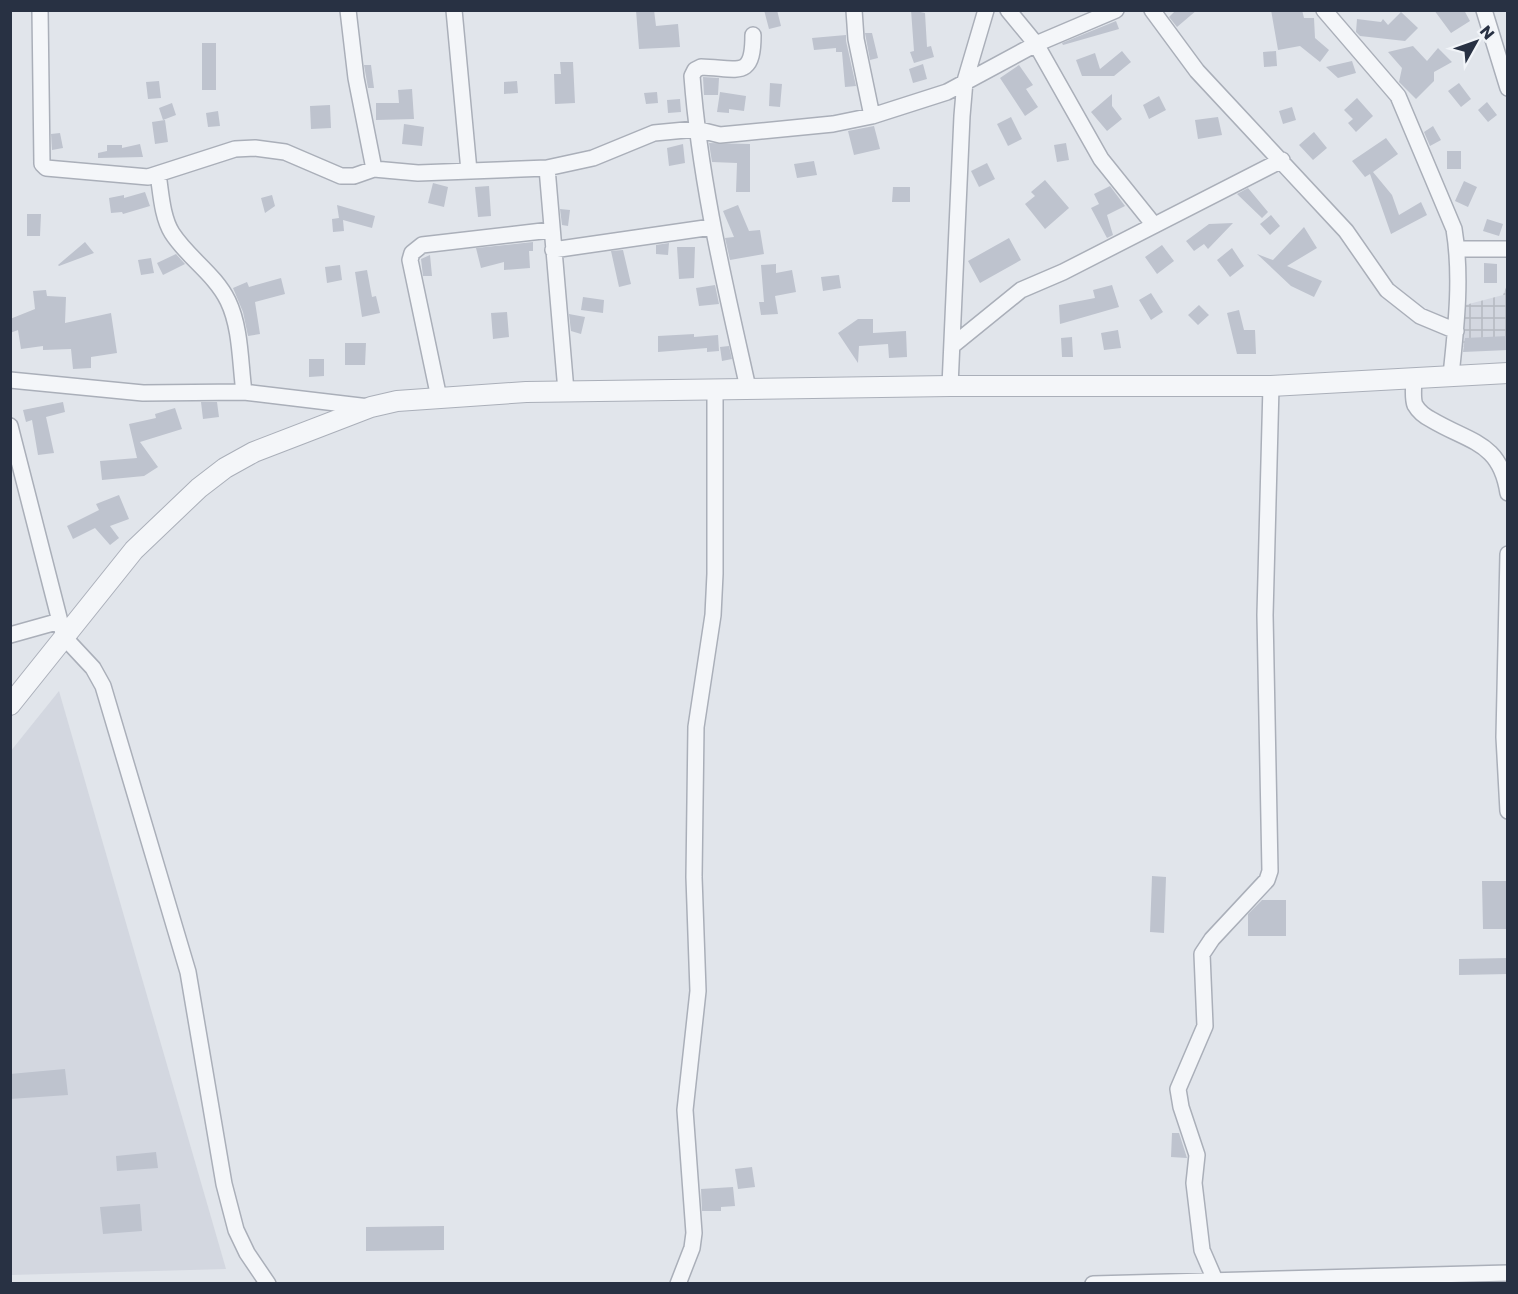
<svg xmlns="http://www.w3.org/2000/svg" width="1518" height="1294" font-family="Poppins,sans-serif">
	<defs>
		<pattern id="industrial-grid" width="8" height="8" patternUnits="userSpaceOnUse" patternTransform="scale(1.5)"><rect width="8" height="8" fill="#d3d7e0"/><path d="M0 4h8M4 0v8" fill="none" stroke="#b5b9c1"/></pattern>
	</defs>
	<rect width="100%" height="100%" fill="#e1e5eb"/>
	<path fill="#d3d7e0" d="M59,691L226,1269L11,1275L10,752Z"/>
	<path fill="url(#industrial-grid)" d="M1507,285V346L1463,347L1465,305L1503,295Z"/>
	<path fill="#bec3ce" d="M636,10H654L656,26L678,24L680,47L639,49Z
		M764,10H777L781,26L769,29Z
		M911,10L925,13L927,47L931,46L934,57L914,63L910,52L914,51Z
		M1176,10H1197L1177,27L1169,17Z
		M1271,10H1302L1304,18H1314L1315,38L1329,50L1320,62L1300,46L1278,50Z
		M1434,10H1464L1470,21L1451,33Z
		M1401,12L1418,28L1405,41L1360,36L1356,32L1357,19L1381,22L1383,19L1388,25Z
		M1116,21L1119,29L1063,45L1062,43Z
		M865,33H872L878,58L870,60Z
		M846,35V41L856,86L845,87L842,52H836V48L814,50L812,38Z
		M202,43H216V90H202Z
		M1413,46L1427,61L1438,48L1452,62L1434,72V81L1416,99L1399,82L1402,68L1388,52Z
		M1122,51L1131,62L1114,76H1082L1076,60L1095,53L1100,69Z
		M1276,51L1277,66L1264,67L1263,52Z
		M1352,61L1356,73L1338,78L1326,67Z
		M560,62H573L575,103L555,104L554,74H561Z
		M923,64L927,79L913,83L909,69Z
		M364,65H371L374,88H368Z
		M1019,65L1033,85L1026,89L1038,107L1025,116L1000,78Z
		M703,77L719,78L718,95H704Z
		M159,81L161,98L148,99L146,82Z
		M517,81L518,93L504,94V82Z
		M770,83L782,84L780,107L769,106Z
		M1459,83L1471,99L1461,107L1448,91Z
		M412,89L414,119L376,120V103H399L398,90Z
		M657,92L658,103L646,104L644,93Z
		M720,92L746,96L744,111L729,109V113L717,112Z
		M1112,94V106L1122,119L1107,131L1091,112Z
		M1159,96L1166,110L1149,119L1143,105Z
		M1357,98L1373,116L1356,132L1348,123L1353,119L1344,110Z
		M680,99L681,112L668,113L667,100Z
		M1487,102L1497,115L1488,122L1478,110Z
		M172,103L176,115L163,120L159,108Z
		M330,105L331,128L311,129L310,106Z
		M1292,107L1296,120L1283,124L1279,111Z
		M218,111L220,126L208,127L206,113Z
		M1011,117L1022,139L1008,146L997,124Z
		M1218,117L1222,135L1198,139L1195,120Z
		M165,120L168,142L155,144L152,122Z
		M404,124L424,127L422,146L402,144Z
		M874,126L880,149L854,155L848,131Z
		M1433,126L1441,140L1430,146L1424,132Z
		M1314,132L1327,148L1313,160L1299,145Z
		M60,133L63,148L52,150L51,134Z
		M1386,138L1398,154L1373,172L1392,195L1399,215L1421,202L1427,215L1391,234L1370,174L1365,177L1352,161Z
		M709,143L750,144V192H736L737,163L712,162Z
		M1066,143L1069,160L1057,162L1054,145Z
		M140,144L143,157L98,158V153L107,151V145H122V148Z
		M683,144L685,163L669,166L667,148Z
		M1447,151H1461V169H1447Z
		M814,161L817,175L797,178L794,164Z
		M987,163L995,179L979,187L971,171Z
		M1045,180L1069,208L1045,229L1025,204L1035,196L1031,192Z
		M1464,181L1477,187L1468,207L1455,201Z
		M433,183L448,187L444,207L428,203Z
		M489,186L491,216L478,217L475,187Z
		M1110,186L1125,206L1107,215L1113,235L1107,238L1091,208L1099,204L1094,194Z
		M893,187H910V202H892Z
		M1248,188L1268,212L1262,218L1237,194Z
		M145,192L150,206L123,214L122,212L111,213L109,198L124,195V198Z
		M272,195L275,206L265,213L261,198Z
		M337,205L375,216L372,228L343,220L344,231L333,232L332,219L339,218Z
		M738,205L749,231L760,230L764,254L730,260L725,238L734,237L723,211Z
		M560,209L570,210L568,226L562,225Z
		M27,214H41L40,236H27Z
		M1271,215L1280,226L1270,235L1260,224Z
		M1487,219L1503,224L1499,236L1483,231Z
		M1233,223L1208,249L1204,244L1194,251L1186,241L1209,224Z
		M1304,227L1317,248L1287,266L1322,281L1314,297L1291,286L1257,254L1273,260Z
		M1009,238L1021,260L980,283L968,261Z
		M85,242L94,253L59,266L58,265Z
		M533,242V251H529L530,268L504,270V262L481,268L476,248Z
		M669,243L668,255L656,254V245Z
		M1162,245L1174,261L1157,274L1145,257Z
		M677,247H695L694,278L679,279Z
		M1232,248L1244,266L1230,277L1217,260Z
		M623,250L631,284L619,287L611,251Z
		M176,254L185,264L163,275L157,263Z
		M430,255L432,276H423L421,259Z
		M151,258L154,273L141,275L138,260Z
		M1484,263L1497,264V283H1484Z
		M776,264V273L792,270L796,292L775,296L778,314L761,315L759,302H764L761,265Z
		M340,265L342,280L327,283L325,267Z
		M367,270L372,297L376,296L380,313L362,317L355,272Z
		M839,275L841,288L823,291L821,277Z
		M281,278L285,294L255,302L260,334L248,336L243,312L233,288L247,282L249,287Z
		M715,285L719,304L699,306L696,288Z
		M1112,285L1119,307L1060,324L1059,305L1095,298L1093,290Z
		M46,290L47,296L66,297L65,323L111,313L117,353L91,357V368L73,369L71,349L43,350V346L21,349L18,330L10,333V319L35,309L33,291Z
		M1151,293L1163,312L1151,320L1139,300Z
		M583,297L604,300L603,313L581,310Z
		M1199,305L1209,315L1198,325L1188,315Z
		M1239,310L1244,330H1255L1256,354H1237L1227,313Z
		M507,312L509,337L493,339L491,313Z
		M569,314L585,317L581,334L571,331Z
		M858,319H873V333L906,331L907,357L889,358L888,344L859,346L858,363L838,333Z
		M1118,330L1121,348L1104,350L1101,333Z
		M694,334V337L718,335L719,351L707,352V348L658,352V336Z
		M1508,336V350L1463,352L1465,338Z
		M1072,337L1073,357H1062L1061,338Z
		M345,343H366L365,365H345Z
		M729,346L732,359L722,361L720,347Z
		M309,359H324V376L309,377Z
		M63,402L65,412L46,417L54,453L38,455L32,420L26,422L23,410Z
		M201,402H217L219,417L203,419Z
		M175,408L182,429L140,442L158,467L144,476L102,480L100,461L137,458L129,424L156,418L155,414Z
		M119,495L129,519L110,526L119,538L110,545L95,528L73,539L67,526L99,510L96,504Z
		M1152,876L1166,877L1164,933L1150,932Z
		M1482,881H1508V929H1483Z
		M1262,900H1286V936H1248V914Z
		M1508,958V974L1459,975V959Z
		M65,1069L68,1095L10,1099V1074Z
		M1172,1133H1179L1187,1158L1171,1157Z
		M156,1152L158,1168L117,1171L116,1156Z
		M752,1167L755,1187L738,1189L735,1169Z
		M733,1187L735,1206L721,1207V1211H702L701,1189Z
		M140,1204L142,1231L103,1234L100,1207Z
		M444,1226V1250L366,1251V1227Z"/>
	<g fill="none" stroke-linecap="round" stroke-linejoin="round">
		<g stroke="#aaafb9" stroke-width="18">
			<path id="minor" d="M40,10L42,164L46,168L148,177L235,149L255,148L285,152L341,176H354L374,169L418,173L547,168L593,158L654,133L696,129L720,135L741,133L833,124L872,116L947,92L1036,44L1116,10
				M348,10L356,78L374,169
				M454,10L469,171
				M854,10L856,39L872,116
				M1008,10L1036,44L1101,159L1154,225
				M1152,10L1197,71L1346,231L1387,290L1420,316L1456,331
				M1324,10L1398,96L1454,229C1462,277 1456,328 1451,375
				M1484,10L1508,88
				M547,168L566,391
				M158,174C161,193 162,217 172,233C188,258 215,274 228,301C241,328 240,363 244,392
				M1457,249H1508
				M553,250L712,227
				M952,346L1021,290L1063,272L1282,160
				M1414,377C1414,385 1412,398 1415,405C1419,412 1426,417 1432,420C1471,443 1500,442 1508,493
				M10,380L143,393L244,392L369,407
				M950,386L962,116L965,81L986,10
				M748,388C725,285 700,182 692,76L695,70L701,67C738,68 753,80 753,35
				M439,398L410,260L412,253L422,245L551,230
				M10,426L64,637L93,668L103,686L188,972L224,1184L236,1230L247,1253L268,1284
				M1508,554L1504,737L1508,811
				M10,635L60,621
				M1215,1280L1202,1250L1194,1183L1197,1155L1181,1107L1178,1089L1205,1026L1202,954L1212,939L1267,880L1270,871L1265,615L1271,386
				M678,1284L692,1248L694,1233L685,1110L698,991L694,877L696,727L713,615L715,574V389
				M1093,1284L1508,1273"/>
		</g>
		<g stroke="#aaafb9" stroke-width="22">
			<path id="tertiary" d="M10,705L134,550L199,488L225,468L254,452L371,407L397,401L526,392L950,386H1271L1508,373"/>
		</g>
		<use href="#minor" stroke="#f4f6f9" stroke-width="15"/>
		<use href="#tertiary" stroke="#f4f6f9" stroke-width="20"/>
	</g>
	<rect width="1518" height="1294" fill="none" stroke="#283143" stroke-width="24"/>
	<g transform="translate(1476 42) rotate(50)" stroke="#f1f4f8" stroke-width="4.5" paint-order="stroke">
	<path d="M0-4.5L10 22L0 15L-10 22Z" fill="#283143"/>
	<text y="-9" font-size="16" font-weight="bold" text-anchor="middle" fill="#283143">N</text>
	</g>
</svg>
